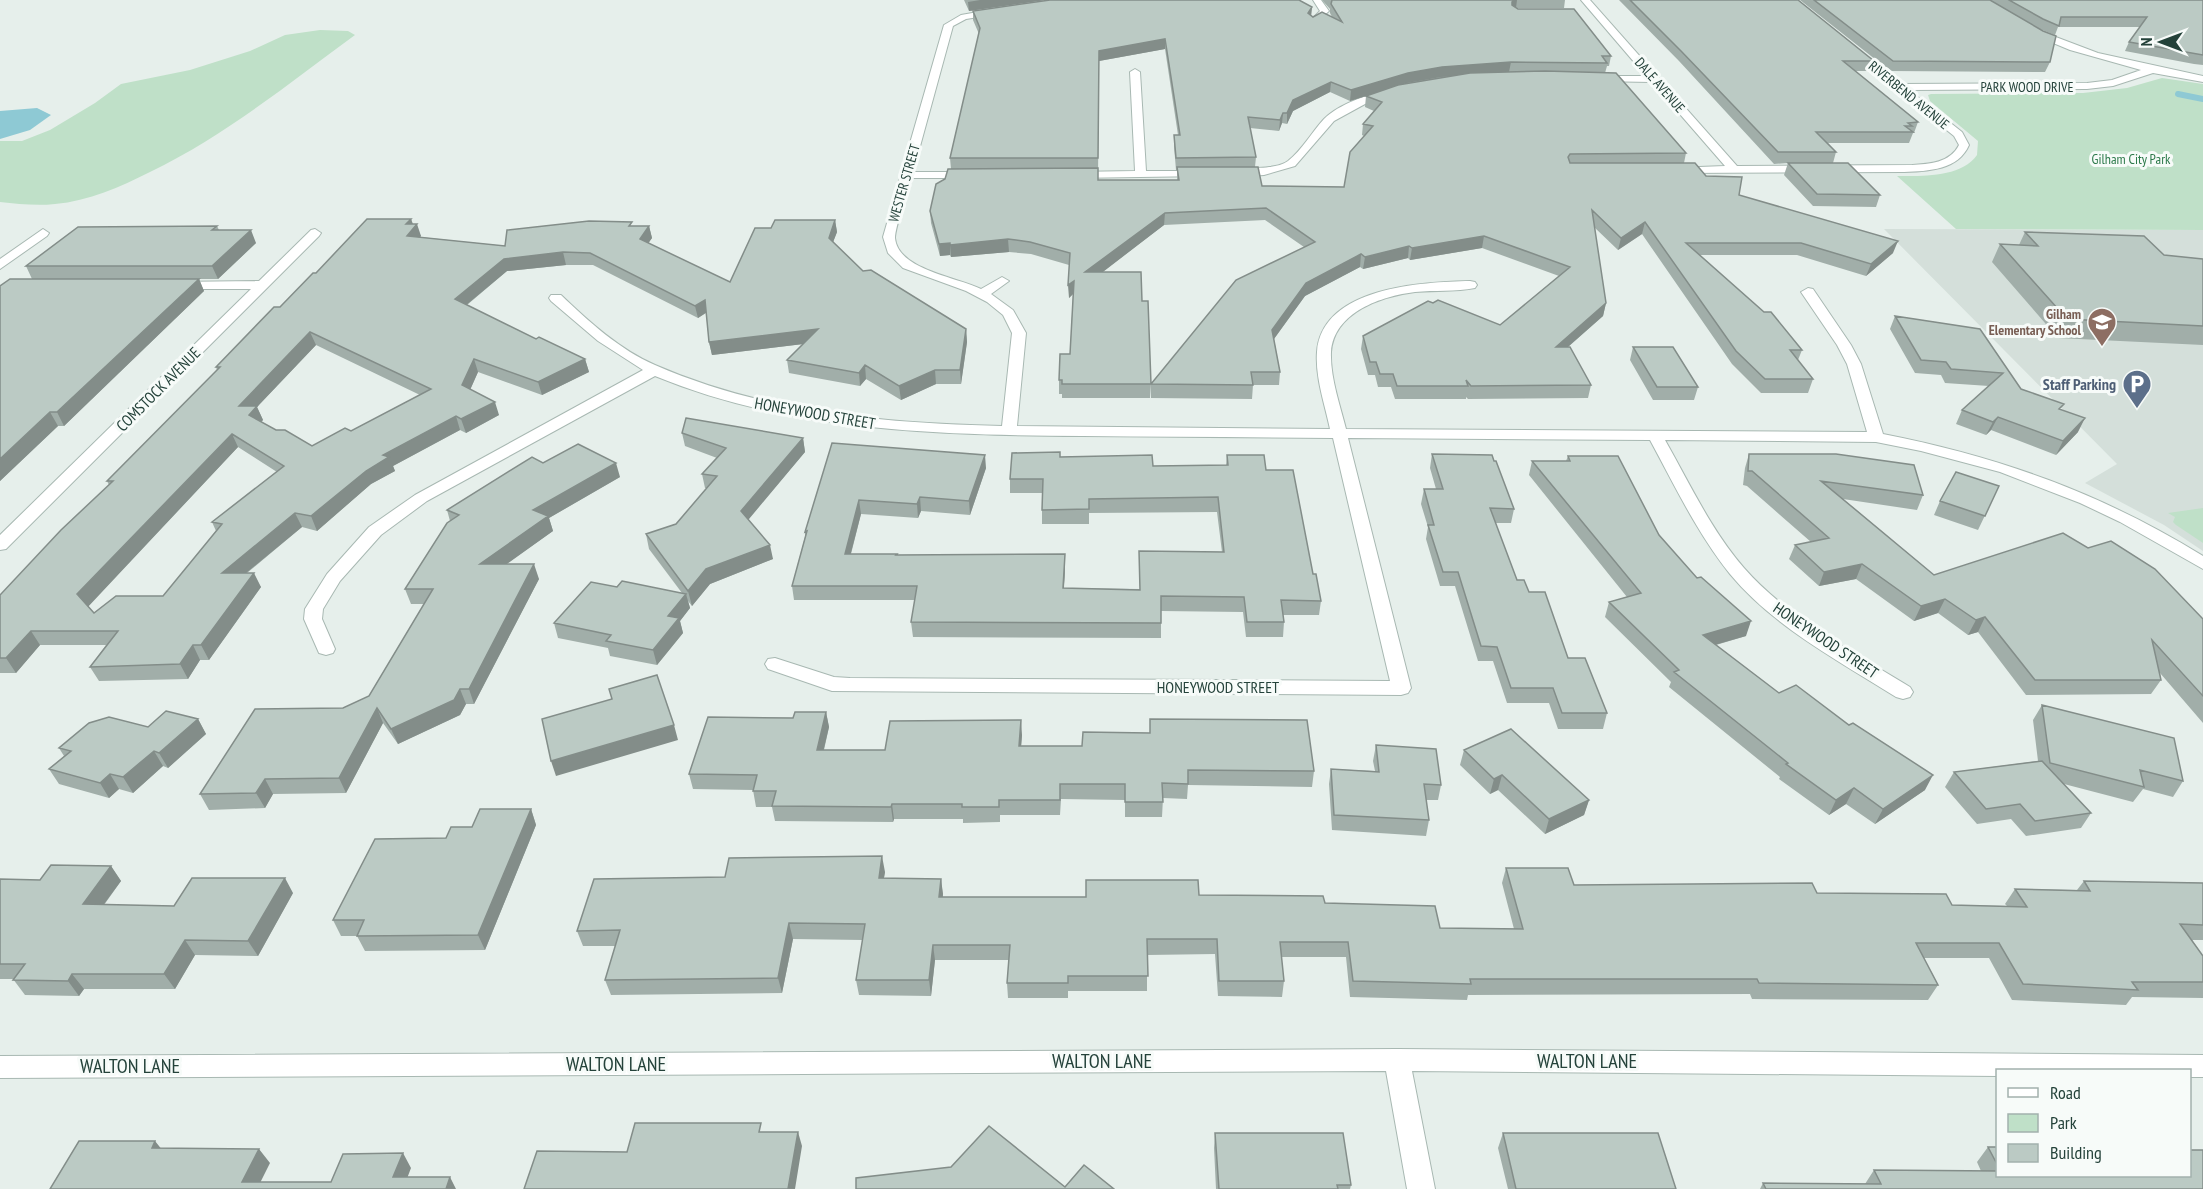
<svg xmlns="http://www.w3.org/2000/svg" width="2203" height="1189" font-family="'PT Sans Narrow',sans-serif">
	<rect width="100%" height="100%" fill="#e6efeb"/>
	<path fill="#d4dfda" d="M1884,229L2203,230V551L2164,525L2085,483L2117,464Z"/>
	<path fill="#bfe0c8" d="M320,30L348,31L355,35C288,84 226,135 150,172C120,187 89,201 55,204C37,206 18,204 0,202V141H22L50,130L95,103L121,84L190,70L250,51L285,35Z
		M2162,78L2203,84V230L1956,229L1897,176C1921,176 1961,178 1977,155L1978,141L1930,101L1928,95L1931,94L2083,93L2127,88Z
		M2203,508V543L2176,525L2173,522L2175,517L2168,513Z"/>
	<path fill="#8ec9d4" d="M37,108L51,115L30,130L0,139V111Z"/>
	<g fill="none" stroke-linecap="round" stroke-linejoin="round">
		<path stroke="#8ec9d4" stroke-width="6" d="M2178,94L2203,99"/>
		<g stroke="#a8b8b2" stroke-width="2">
			<path id="minor" d="M1313,0H1321L1329,11L1313,25L1309,22L1320,11Z
				M1581,0H1590L1737,166L1912,165C1929,164 1950,163 1959,145L1954,136L1852,54V50L1855,49L1901,84L2087,83L2112,80L2141,70L2070,50L2029,33V29L2032,28L2098,53L2203,76V82L2153,73L2113,86L2087,89L1909,90L1962,132L1969,145C1958,170 1929,171 1904,172L1677,173L1673,172V168L1725,166L1652,82L1593,81V77L1596,76H1646Z
				M995,9L998,10V14L966,19L953,26L913,172H971L977,175L971,178H911C908,191 895,227 895,238C898,270 957,277 981,289L1002,277L1009,281L991,294L1013,310L1026,333L1017,426L1330,429C1325,405 1315,377 1317,352C1322,287 1422,282 1470,281L1475,282L1477,285L1475,288C1456,292 1434,290 1415,292C1382,296 1334,312 1331,352C1330,377 1340,405 1346,429L1867,432L1847,364L1837,345L1801,292L1808,288L1813,289L1851,345L1861,364L1883,434C2000,457 2101,493 2203,556V569L2120,522L2080,503L2000,472L1921,451L1876,442L1665,440C1690,484 1711,530 1744,568C1789,619 1853,652 1910,687L1913,692L1910,697L1903,699L1896,697C1839,661 1774,627 1730,574C1697,533 1675,486 1650,440L1348,438L1411,688L1408,693L1401,695L832,691L768,669L765,664L768,659L775,658L834,677L850,678L1390,681L1333,438C1250,437 1166,437 1083,436C938,435 791,432 655,376L427,501L381,535L340,581L323,609L322,619L335,649L333,653L326,655L319,653L304,619L305,609L327,574L369,527L415,495L643,370L598,341L551,301L549,298L551,295H561C588,321 620,350 655,365C765,413 883,423 1002,426L1012,333L1003,315L987,302L966,291L903,268L888,253L883,237L944,25L961,15Z
				M1135,69L1140,72L1146,171H1202L1208,174L1206,176L1074,178L1068,175L1074,172L1135,171L1130,72Z
				M1387,90L1392,93L1391,95L1365,104L1334,121L1295,166L1264,175L1236,177L1230,174C1242,164 1273,172 1288,161C1302,150 1312,132 1324,119C1339,104 1367,95 1387,90Z
				M43,229L49,233L47,236L0,269V259Z
				M315,229L321,233L319,236L6,549L0,550V535L251,289H179L174,288L172,285L174,282L259,281L311,230Z
				M1397,1049L2203,1055V1077H2190V1070H1998V1076L1412,1071L1435,1189H1407L1386,1071L0,1078V1056Z"/>
		</g>
		<use href="#minor" fill="#fff" fill-rule="evenodd"/>
	</g>
	<path fill="#a1aea9" fill-rule="evenodd" d="M964,0H1046L969,11Z
		M1322,0H1565L1564,8H1516L1611,56L1609,66H1607L1605,73L1686,153L1684,163L1739,195L1893,253L1866,276L1797,255H1700L1802,350L1798,360L1813,379L1808,393H1761L1732,364L1642,234L1618,250L1594,227L1606,303L1603,316L1568,347L1591,385L1588,398L1468,399L1466,397V399H1395L1391,387H1378L1375,375H1368L1361,349L1363,336L1500,325L1559,276L1482,248L1410,260L1408,258L1363,269L1360,267L1305,296L1274,339L1280,372L1279,385H1253L1252,399L1151,398V384L1304,247L1265,220L1164,225L1102,272L1142,301L1151,384L1150,398H1062V394H1059V380L1070,354L1073,294L1069,298V265L1031,254L1009,252L951,257L950,255L940,256L931,223L930,211L951,169L950,158L979,34L973,20V11L1312,7L1311,16L1313,17H1332L1330,13V9ZM1165,49L1178,135H1174V146L1176,170H1177V180H1098L1099,61ZM1330,92L1350,101L1376,93L1366,96L1365,107L1374,111L1363,124L1362,135L1364,136L1344,187L1262,186L1255,167L1256,157L1250,128L1279,131L1282,123L1287,124L1293,111Z
		M1619,0H1798L1874,61L1871,71H1855L1918,122L1914,133H1913L1909,143H1828L1836,152L1833,163L1880,195L1876,207L1813,206L1784,175L1788,163L1774,164L1679,61Z
		M1800,0H2203V65L2194,64L2125,51L2129,42L2140,27H2058L2055,35L2040,29L2050,62L2045,72L1890,71Z
		M411,219L413,224L421,236L420,237L505,246L633,226H649L652,238L648,243L730,282L771,228L835,220L837,232L833,242L863,271L966,329L967,342L961,384H936L901,400L866,379L860,386L789,373L787,360L803,344L712,355L709,342L706,313L698,318L593,265H566L507,271L467,305L536,339L585,359L589,372L542,395L478,372L470,390L499,415L466,433L460,430L393,466L395,471L371,484L317,531L302,527L247,573L261,587L209,660H200L188,679L99,681L90,667L106,645H40L16,673H0V595L109,485L107,481L217,370L216,367L316,273ZM316,345L420,395L351,431L312,446L276,430L261,422L263,420L257,407ZM238,447L277,472L212,522L216,531L163,596L94,613L88,606Z
		M217,226L219,230L256,243L218,279H199L204,291L64,426H58L0,481V286L32,279L26,266Z
		M2025,232L2164,255L2203,259V345L2058,338L1992,262L2000,244L2019,245Z
		M1895,316L1980,329L2021,389L2061,410L2078,432L2056,455L1991,430L1986,435L1956,424L1962,410L1989,386L1945,383L1941,375L1915,373L1890,329Z
		M1633,347L1698,387L1694,400H1653L1630,360Z
		M682,433L803,438L805,452L748,519L773,559L710,584L692,606L688,601L690,608L680,621L683,633L657,665L610,656L608,648L558,638L554,623L617,587L682,593L649,549L646,534L676,524L707,488H705L702,474L717,458L685,446Z
		M832,443L986,468L970,515L921,511L918,518L861,514L851,554H897V555L1065,568L1064,588L1140,589L1139,551L1222,552L1217,512L1089,513V524H1042V493H1010V479L1060,457L1153,466L1226,465L1227,455L1266,470L1313,574L1321,601L1319,615H1283L1284,622L1283,637H1246L1243,612L1161,611V638L913,637L911,622L915,600H794L792,586L805,537V532Z
		M1432,454L1514,509L1511,523H1495L1517,580L1529,592L1568,658L1607,713L1603,729H1558L1549,703H1507L1493,661H1478L1455,586H1440L1426,539L1428,527L1421,504L1424,489H1436L1430,468Z
		M1749,454L1923,495L1917,510L1843,499L1934,575L2203,619V723L2160,673L2161,680L2151,694L2026,695L1978,632L1968,635L1938,613L1914,621L1856,579L1819,586L1789,559L1795,545L1811,542L1747,486L1743,485L1745,468Z
		M1568,456L1659,535L1746,636L1716,645L1779,693L1925,790L1875,824L1846,804L1829,815L1779,779L1780,777L1669,687L1671,682L1605,617L1609,602L1627,597L1529,475L1532,461H1566Z
		M543,463L620,477L549,518L553,531L506,564L539,579L474,704H466L460,715L398,744L383,723L346,793L273,794L265,808L209,810L200,794L343,708L369,696L424,604H411L405,589L450,521L447,510Z
		M1999,486L1978,530L1934,515L1940,501Z
		M2042,705L2183,781L2173,797L2143,789L2133,802L2064,784L2091,813L2081,828L2026,836L2011,819L1977,824L1945,787L1954,772L2038,761L2033,720Z
		M826,712L829,727L824,750H885L1022,735L1021,746L1314,771L1312,787L1188,785L1187,799L1163,798L1162,817H1125V800L1061,799L1060,815H1000V822L963,823V819H894L893,822L775,821L772,807H756L753,790L693,789L689,774L793,718Z
		M198,719L206,734L168,768L163,766L133,793L119,789L109,798L59,784L49,769L64,756L59,748L148,727Z
		M1376,745L1441,785L1438,800H1426L1429,820L1426,836L1332,830L1329,784L1331,769L1375,771L1373,761Z
		M1464,750L1589,800L1584,815L1545,834L1498,790L1490,794L1460,765Z
		M531,809L536,825L485,950L365,951L357,936H341L333,920L446,838L472,827Z
		M111,866L121,881L104,905L174,906L293,893L258,956L195,955L175,989H84L79,996L25,995L13,979H0V879L40,880Z
		M1506,868L1574,885L1817,893L1952,905L2007,906L2005,904L2015,889L2077,890L2084,881L2203,883V940H2192L2203,956V998L2132,997L2126,1005L2012,1000L1989,958H1924L1938,985L1928,1000L1752,999L1750,994L1468,995L1467,1000L1350,997L1346,957H1281L1284,981L1282,997L1218,996L1215,954L1147,955V991H1068V998H1008L1007,983L1009,960H935L931,996L859,995L856,980L863,940L793,939L782,993L611,995L605,980L615,946H583L577,931L725,877L885,872L884,878L941,879L943,897H1086L1199,895L1325,903L1440,928L1514,929L1502,883Z
		M1215,1133L1351,1185L1350,1189H1216L1214,1148Z
		M1503,1133L1676,1189H1508L1498,1148Z
		M1988,1147H1998V1176L2203,1189H1760L1763,1183L1865,1184L1874,1170L1981,1171L1977,1162Z"/>
	<path fill="#838d89" d="M980,0H1046L969,11L968,2Z
		M1515,0H1517L1516,8L1511,11L1512,2Z
		M1312,7L1311,16L1308,13Z
		M1165,39V49L1099,61L1098,169L1099,51Z
		M1511,62L1509,72L1441,77L1407,83L1350,101L1351,90L1408,73L1442,67Z
		M1331,82L1330,92L1293,111L1287,124V113L1293,100Z
		M1283,113L1282,123L1279,131L1280,120Z
		M1165,213L1164,225L1086,285L1085,272Z
		M411,219L414,228L417,224L421,236L411,248L407,236L406,224Z
		M835,220L837,232L830,250L829,238Z
		M1645,222L1642,234L1618,250L1621,238Z
		M649,226L652,238L643,251L640,239Z
		M251,230L256,243L218,279L212,266Z
		M1484,236L1482,248L1410,260L1412,248Z
		M1008,239L1009,252L951,257L950,245Z
		M1898,241L1893,253L1866,276L1871,264Z
		M950,243V255L940,256L939,244Z
		M1409,246L1408,258L1363,269L1365,257Z
		M563,252L566,265L507,271L459,311L455,299L504,259Z
		M1361,254L1360,267L1305,296L1271,343L1272,330L1306,283Z
		M199,279L204,291L64,426L57,412Z
		M1074,281V293L1069,298L1068,285Z
		M705,300L707,312L698,318L695,306Z
		M1606,303L1603,316L1553,360L1556,347Z
		M818,329L820,342L712,355L709,342Z
		M966,329L967,342L961,384L960,370Z
		M310,332L316,345L257,407L263,420L255,428L239,406Z
		M474,359L478,372L466,399L462,385Z
		M585,359L589,372L542,395L538,382Z
		M865,365L866,379L860,386L859,373Z
		M935,370L936,384L901,400L899,386Z
		M495,402L499,415L466,433L461,419Z
		M50,412L58,426L0,481V459Z
		M456,416L460,430L393,466L395,471L371,484L317,531L311,516L383,455Z
		M1998,417L1991,430L1986,435L1993,422Z
		M2085,418L2078,432L2056,455L2063,441Z
		M232,434L238,447L86,609L77,594Z
		M803,438L805,452L744,525L741,511Z
		M985,455L986,468L970,515L969,501Z
		M616,463L620,477L549,518L553,531L486,579L480,564L533,510Z
		M920,497L921,511L918,518L917,504Z
		M859,500L861,514L847,568L845,554Z
		M295,513L302,527L229,587L222,573Z
		M770,545L773,559L710,584L692,606L688,591L706,569Z
		M1065,554V568L1063,603V588Z
		M534,564L539,579L474,704L469,689Z
		M1862,564L1856,579L1819,586L1824,572Z
		M254,573L261,587L209,660L201,645Z
		M686,594L690,608L680,621L683,633L657,665L653,650L668,616Z
		M1945,599L1938,613L1914,621L1921,606Z
		M1985,617L1978,632L1968,635L1976,620Z
		M1751,621L1746,636L1697,650L1703,635Z
		M31,631L40,645L16,673L6,658Z
		M193,645L200,660L188,679L180,664Z
		M460,689L466,704L460,715L398,744L391,729Z
		M377,708L383,723L346,793L339,778Z
		M826,712L829,727L820,765L817,750Z
		M198,719L206,734L168,768L159,753Z
		M1021,720L1022,735L1020,761L1019,746Z
		M674,725L678,740L556,776L551,761Z
		M154,751L163,766L133,793L123,777Z
		M110,774L119,789L109,798L100,783Z
		M1502,775L1498,790L1490,794L1494,779Z
		M1933,775L1925,790L1875,824L1883,809Z
		M265,779L273,794L265,808L256,793Z
		M1854,788L1846,804L1829,815L1836,800Z
		M1589,800L1584,815L1545,834L1549,819Z
		M892,804L894,819L893,822L891,807Z
		M531,809L536,825L485,950L478,935Z
		M882,856L885,872L881,893L879,878Z
		M111,866L121,881L93,919L83,904Z
		M285,878L293,893L258,956L248,941Z
		M941,879L943,894L941,912L939,897Z
		M789,923L793,939L782,993L778,978Z
		M185,940L195,955L175,989L164,974Z
		M933,945L935,960L931,996L929,980Z
		M72,974L84,989L79,996L68,981Z
		M798,1132L802,1146L795,1189H788Z
		M155,1141L167,1156L152,1148Z
		M259,1149L270,1163L257,1189L242,1182Z
		M403,1153L411,1168L403,1189L393,1177Z
		M450,1177L456,1189H446Z"/>
	<path fill="#bbcac4" stroke="#838d89" stroke-width="1.5" fill-rule="evenodd" d="M1050,0H1299L1312,7L1308,13L1313,17L1322,12L1342,22L1331,4L1332,0H1515L1512,2V5L1518,9H1574L1611,56H1602L1607,63L1511,62L1442,67L1408,73L1351,90L1331,82L1293,100L1287,113H1283L1280,120L1248,117L1256,157L1176,158L1174,135H1180L1165,39L1099,51L1098,158H950L980,28L973,11Z
		M1630,0H1798L1874,61H1843L1918,122L1908,123L1912,126H1905L1913,132H1816L1836,152H1778L1681,51Z
		M1814,0H1990L2043,31L2056,36L2050,62L1893,61Z
		M2009,0H2203V55L2129,42L2147,17H2061L2059,26L2043,19Z
		M1545,71L1616,73L1686,153L1570,154L1568,157L1570,163H1695L1706,176L1742,177L1739,195L1898,241L1871,264L1801,243H1686L1764,312H1771L1802,350H1790L1813,379H1765L1736,351L1645,222L1621,238L1592,210L1606,303L1556,347H1570L1591,385L1471,386L1466,380L1468,386H1397L1393,374H1380L1376,362H1370L1363,336L1428,301L1433,303L1438,300L1500,325L1570,267L1484,236L1412,248L1409,246L1365,257L1361,254L1306,283L1272,330L1280,372H1251L1253,385L1151,384L1236,280L1315,242L1266,208L1165,213L1085,272H1141L1142,301H1148L1151,384H1062V380H1059L1060,354H1070L1074,281L1068,285L1070,253L1030,242L1008,239L950,245V243L939,244L930,211L936,184L945,179L948,169L1098,168V180H1179L1177,167H1258L1262,186L1344,187L1350,152L1373,126L1363,124L1382,102L1366,96L1398,85L1470,73Z
		M1788,163H1848L1880,195L1817,194Z
		M367,219H411L406,224H417L407,236L505,246L507,230L589,221L632,222L629,226H649L640,239L730,282L755,228H771L775,220H835L829,238L863,271L871,270L966,329L960,370H935L899,386L865,365L859,373L787,360L818,329L709,342L705,300L695,306L590,253L563,252L504,259L455,299L536,339L539,337L585,359L538,382L474,359L462,385L495,402L461,419L456,416L383,455L389,457L366,471L311,516L295,513L222,573H254L201,645H193L180,664L90,667L118,631H31L6,658H0V595L61,530L113,481H107L220,367H216L274,307H280L313,273H316ZM310,332L431,389L351,431L345,428L312,446L285,430H276L249,415L257,406H239ZM232,434L284,466L212,522L222,524L163,596H116L94,613L77,594Z
		M217,226L212,230H251L212,266H26L78,227Z
		M2025,232L2144,236L2164,255L2203,259V326L2067,319L2000,244L2038,246Z
		M10,279H199L57,412H50L0,459V286Z
		M1895,316L1980,329L2021,389L2064,404L2059,409L2085,418L2063,441L1998,417L1993,422L1962,410L2003,373L1951,369L1946,362L1921,360Z
		M1633,347H1673L1698,387H1657Z
		M686,418L803,438L741,511L770,545L706,569L688,591L646,534L676,524L717,476L702,474L726,448L682,433Z
		M832,443L985,455L969,501L920,497L917,504L859,500L845,554H897L896,555L1065,554L1063,588L1140,590L1139,551L1224,552L1218,497L1089,499V509L1042,510L1043,479H1010L1012,453L1060,452V457L1152,455L1153,466L1228,465L1227,455H1264L1266,470H1293L1313,574H1316L1321,601L1281,600L1284,622H1247L1244,597L1161,596V623L911,622L917,586H792L807,531L805,532Z
		M578,444L616,463L533,510L548,516L480,564H534L469,689H460L454,700L391,729L377,708L339,778L265,779L256,793L200,794L255,709L343,708L369,696L433,589H405L447,523L459,515L447,510L532,457L543,463Z
		M1432,454L1492,455L1494,461H1496L1514,509L1490,508L1517,580H1524L1529,592H1545L1568,658H1585L1607,713H1562L1553,688H1511L1497,647L1481,646L1458,572H1443L1428,525H1434L1424,489H1443Z
		M1749,454H1836L1914,465L1923,495L1821,481L1934,575L2063,533L2088,548L2111,541L2155,569L2203,619V696L2152,640L2161,680H2035L1985,617L1976,620L1945,599L1921,606L1862,564L1824,572L1795,545L1829,538L1752,471H1748Z
		M1568,456H1618L1659,535L1697,578L1701,577L1751,621L1703,635L1779,693L1796,685L1849,725L1853,723L1933,775L1883,809L1854,788L1836,800L1786,764L1788,763L1674,672L1679,670L1609,602L1641,593L1532,461H1570Z
		M1956,472L1999,486L1985,516L1940,501Z
		M622,581L686,594L668,616L679,618L653,650L606,641L611,635L554,623L591,582L617,587Z
		M657,675L674,725L551,761L542,719L612,699L609,689Z
		M2042,705L2174,738L2183,781L2140,770L2144,787L2050,763Z
		M166,711L198,719L159,753L154,751L123,777L110,774L100,783L49,769L71,751L59,748L89,723L109,717L148,727Z
		M795,712H826L817,750H885L890,721L1021,720L1019,746H1082L1083,732L1150,733V719L1307,720L1314,771L1188,770V784L1162,783L1163,802H1125V784H1060V800H999V807H962V804H892L891,807L772,806L776,791H753L757,775L689,774L708,717L793,718Z
		M1511,729L1589,800L1549,819L1502,775L1494,779L1464,750Z
		M1376,745L1436,749L1441,785L1424,784L1429,820L1334,815L1331,769L1379,772Z
		M2042,761L2091,813L2035,821L2020,804L1986,809L1954,772Z
		M480,809H531L478,935L357,936L364,920H333L375,839L446,838L451,827H472Z
		M882,856L879,878L941,879L939,897H1086V880H1198L1199,895L1323,896L1325,903L1435,906L1440,928L1523,929L1506,868H1568L1574,885L1812,883L1817,893L1946,894L1952,905L2027,907L2015,889L2090,891L2084,881L2203,883V925L2180,924L2203,956V982H2132L2138,990L2023,984L1999,943H1916L1938,985L1759,983L1757,979H1470L1471,984L1353,981L1348,942H1280L1284,981H1219L1217,939H1147L1148,976H1068V983H1007L1010,945H933L929,980H856L865,924L789,923L778,978L605,980L620,930L577,931L594,879L725,877L729,858Z
		M51,865L111,866L83,904L174,906L192,878H285L248,941L185,940L164,974H72L68,981L13,980L25,964H0V879L40,880Z
		M635,1123H761L759,1132H798L788,1189H524L537,1151L627,1152Z
		M989,1126L1065,1187L1084,1165L1114,1189H856V1178L951,1167Z
		M1215,1133H1343L1351,1185H1337L1338,1189H1219Z
		M1503,1133H1658L1676,1189H1516Z
		M79,1141H155L152,1148L259,1149L242,1182H331L343,1154L403,1153L393,1177H450L446,1189H50Z
		M1988,1147H1998V1166Z
		M2190,1150H2203V1189H1766L1763,1183L1881,1184L1874,1170L1998,1171V1176H2190Z"/>
	<defs>
		<g id="school-pin" transform="scale(1.5)"><path d="M0 17L-7.5 6A9.5 9.5 0 1 1 7.5 6Z" fill="#8d6e63" stroke="#f7fbf9"/><path d="M0-5L7-2L0 1L-7-2ZM-4 1L0 2.5L4 1V4Q0 6-4 4Z" fill="#fff"/></g>
		<g id="parking-pin" transform="scale(1.5)"><path d="M0 17L-7.5 6A9.5 9.5 0 1 1 7.5 6Z" fill="#5c6f8a" stroke="#f7fbf9"/><path d="M-3.5-5.5H1a3.5 3.5 0 0 1 0 7H-1V5.5H-3.5ZM-1-3.4V-.6H.8a1.4 1.4 0 0 0 0-2.8Z" fill="#fff"/></g>
	</defs>
	<g fill-rule="evenodd">
		<use href="#school-pin" x="2102" y="322"/>
		<use href="#parking-pin" x="2137" y="384"/>
	</g>
	<g text-anchor="middle" stroke-width="6" stroke-linejoin="round" paint-order="stroke">
		<g font-size="14" fill="#24423a" stroke="#f7fbf9">
			<text transform="translate(1660 85) rotate(49)" y="5">DALE AVENUE</text>
			<text x="2027" y="92">PARK WOOD DRIVE</text>
			<text transform="translate(1909 95) rotate(39)" y="5">RIVERBEND AVENUE</text>
			<text transform="translate(904 183) rotate(-74)" y="5">WESTER STREET</text>
		</g>
		<g font-size="14" fill="#2d7a4b" stroke="#f7fbf9">
			<text x="2131" y="164">Gilham City Park</text>
		</g>
		<g font-size="14" font-weight="bold" fill="#785e54" stroke="#f7fbf9" text-anchor="end">
			<text x="2081" y="319">Gilham<tspan x="2081" dy="16">Elementary School</tspan></text>
		</g>
		<g font-size="16" font-weight="bold" fill="#4e5e75" stroke="#f7fbf9" text-anchor="end">
			<text x="2116" y="390">Staff Parking</text>
		</g>
		<g font-size="16" fill="#24423a" stroke="#f7fbf9">
			<text transform="translate(158 389) rotate(-45)" y="6">COMSTOCK AVENUE</text>
			<text transform="translate(815 413) rotate(10)" y="6">HONEYWOOD STREET</text>
			<text transform="translate(1826 640) rotate(34)" y="6">HONEYWOOD STREET</text>
			<text x="1218" y="693">HONEYWOOD STREET</text>
		</g>
		<g font-size="20" fill="#24423a" stroke="#f7fbf9">
			<text x="1102" y="1068">WALTON LANE</text>
			<text x="1587" y="1068">WALTON LANE</text>
			<text x="616" y="1071">WALTON LANE</text>
			<text x="130" y="1073">WALTON LANE</text>
		</g>
	</g>
	<rect x="1996" y="1069" width="195" height="108" fill="#f7fbf9" stroke="#a3b1ad" stroke-width="1.5"/>
	<rect x="2008" y="1088" width="30" height="9" fill="#ffffff" stroke="#a3b1ad" stroke-width="1.5"/>
	<text x="2050" y="1099" font-size="18" fill="#24423a">Road</text>
	<rect x="2008" y="1114" width="30" height="18" fill="#bfe0c8" stroke="#a3b1ad" stroke-width="1.5"/>
	<text x="2050" y="1129" font-size="18" fill="#24423a">Park</text>
	<rect x="2008" y="1144" width="30" height="18" fill="#bbcac4" stroke="#a3b1ad" stroke-width="1.5"/>
	<text x="2050" y="1159" font-size="18" fill="#24423a">Building</text>
	<g transform="translate(2161 42) rotate(270)" stroke="#f7fbf9" stroke-width="4.5" paint-order="stroke">
	<path d="M0-4.5L10 22L0 15L-10 22Z" fill="#24423a"/>
	<text y="-9" font-size="16" font-weight="bold" text-anchor="middle" fill="#24423a">N</text>
	</g>
</svg>
